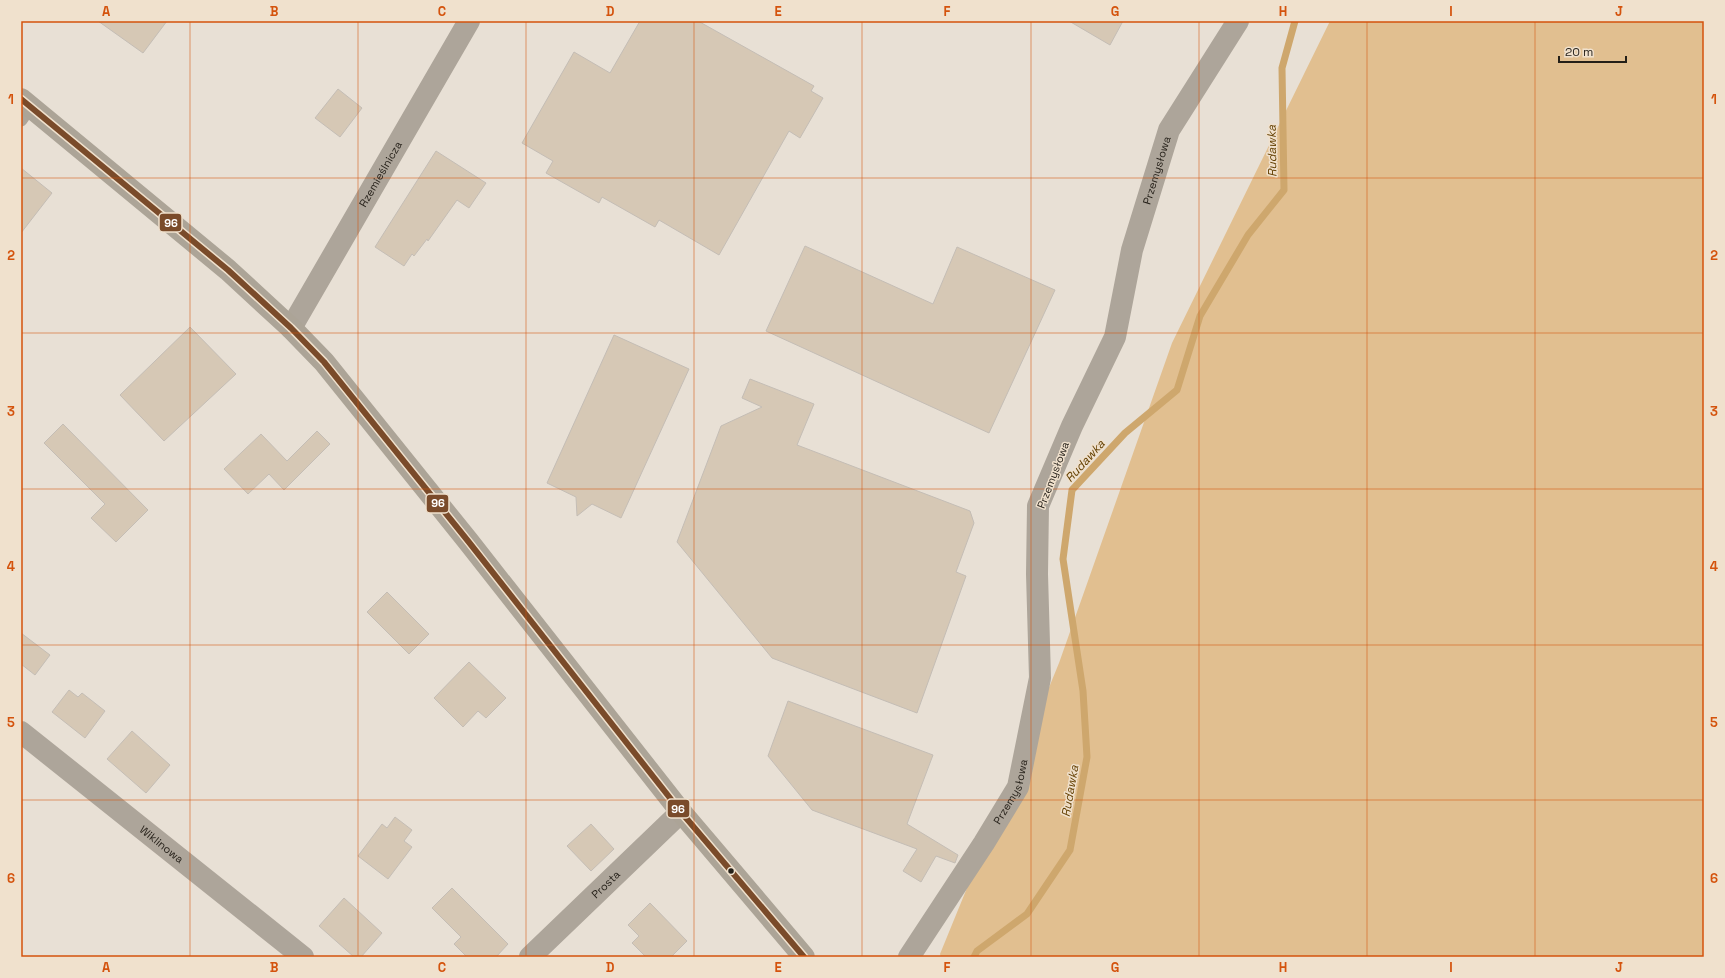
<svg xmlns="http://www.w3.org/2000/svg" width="1725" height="978" font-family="'Space Grotesk',sans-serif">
	<rect width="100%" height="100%" fill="#e8e0d5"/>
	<path fill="#e1bf90" d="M1330,21H1704V957H941L940,954L1059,663L1172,343Z"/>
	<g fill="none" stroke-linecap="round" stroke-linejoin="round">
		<path stroke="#cea76d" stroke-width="7" d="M974,957L977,951L1027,914L1070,850L1087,757L1083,691L1063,559L1072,490L1125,433L1177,390L1200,316L1248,235L1284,190L1282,68L1295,21"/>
	</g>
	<path fill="#d6c8b5" stroke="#c4bdb5" d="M98,21H167L143,53Z
		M640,21H698L814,86L811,91L823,98L800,138L789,131L719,255L659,220L655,227L602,197L599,203L546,173L553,161L522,143L574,52L610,73Z
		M1069,21H1123L1110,45Z
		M338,89L362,108L340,137L315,118Z
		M436,151L486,183L469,208L457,200L428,241L427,239L414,256L412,254L404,266L375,247Z
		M21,168L52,193L21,233Z
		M805,246L933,304L957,247L1055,290L989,433L766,331Z
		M190,327L236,374L164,441L120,395Z
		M614,335L689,369L621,518L592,504L577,516L576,497L547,483Z
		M750,379L814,404L797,445L970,511L974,523L956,572L966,576L917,713L772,658L677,542L721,426L762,407L742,398Z
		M63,424L148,510L116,542L91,518L105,504L44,443Z
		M317,431L330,444L284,490L269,474L248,494L224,469L261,434L287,461Z
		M387,592L429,634L409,654L367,612Z
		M21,633L50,655L35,675L21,664Z
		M469,662L506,698L486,718L478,711L463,727L434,698Z
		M69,690L78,697L82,693L105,711L85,738L52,712Z
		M788,701L933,755L907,824L958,855L955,863L936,856L921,882L903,871L917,849L812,810L768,756Z
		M132,731L170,765L146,793L107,759Z
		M395,817L412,830L404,841L412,847L388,879L358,856L382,824L387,828Z
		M591,824L614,849L591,871L567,846Z
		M452,888L508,944L496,957H467L454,944L461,937L432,908Z
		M344,898L382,933L361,957H354L319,926Z
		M650,903L687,941L671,957H646L632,943L639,936L628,925Z"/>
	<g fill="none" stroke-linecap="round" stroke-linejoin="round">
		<path stroke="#ada59a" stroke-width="13" d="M21,120L30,107"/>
		<g stroke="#ada59a" stroke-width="22">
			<path id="s1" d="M291,328L469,21"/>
			<path id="s2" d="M21,732L303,957"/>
			<path id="s3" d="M530,957L681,812"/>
			<path id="s4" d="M909,957L984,843L1018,787L1040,678L1037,574L1038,506L1072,426L1115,337L1132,250L1169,130L1238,21"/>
		</g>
		<path stroke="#aca497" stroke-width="22" d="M21,99L228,270L291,328L324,362L468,541L681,812L804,957"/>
		<g stroke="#f0e1cd" stroke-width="9">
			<path id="bus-1" d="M21,99L228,270L291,328L324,362L468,541L681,812L804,957"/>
		</g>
		<use href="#bus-1" stroke="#7a4b2a" stroke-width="6"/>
	</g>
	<path fill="none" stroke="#d4530d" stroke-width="1" stroke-opacity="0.55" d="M190,21V957M358,21V957M526,21V957M694,21V957M862,21V957M1031,21V957M1199,21V957M1367,21V957M1535,21V957M21,178H1704M21,333H1704M21,489H1704M21,645H1704M21,800H1704"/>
	<circle fill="#241f18" stroke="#f0e1cd" stroke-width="1.5" cx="731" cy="871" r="3.5"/>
	<g text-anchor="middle" stroke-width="3" stroke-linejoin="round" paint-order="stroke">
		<g font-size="11" fill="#241f18" stroke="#f0e1cd">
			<text dy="4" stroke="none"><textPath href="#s4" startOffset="843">Przemysłowa</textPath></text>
			<text dy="4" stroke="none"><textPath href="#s1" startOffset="178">Rzemieślnicza</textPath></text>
			<text transform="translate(1053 475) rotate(-69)" y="4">Przemysłowa</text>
			<text dy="4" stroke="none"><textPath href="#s4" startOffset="195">Przemysłowa</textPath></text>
			<text dy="4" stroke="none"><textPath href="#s2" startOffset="180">Wiklinowa</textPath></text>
			<text dy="4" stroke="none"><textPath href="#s3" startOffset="105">Prosta</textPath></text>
		</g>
		<g font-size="12" font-style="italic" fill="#633f00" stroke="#f0e1cd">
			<text transform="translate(1272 151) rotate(-91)" y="4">Rudawka</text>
			<text transform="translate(1085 461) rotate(-48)" y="4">Rudawka</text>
			<text transform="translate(1070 791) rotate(-80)" y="4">Rudawka</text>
		</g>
	</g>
	<g stroke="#f0e1cd" stroke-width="1.5">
		<rect x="159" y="213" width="23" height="19" rx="4" fill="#7a4b2a"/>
		<rect x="426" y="494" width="23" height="19" rx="4" fill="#7a4b2a"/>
		<rect x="667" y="799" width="23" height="19" rx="4" fill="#7a4b2a"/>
	</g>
	<g font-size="11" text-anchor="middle" font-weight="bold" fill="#fff">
		<text x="171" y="227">96</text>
		<text x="438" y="507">96</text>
		<text x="678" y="813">96</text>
	</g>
	<rect width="1725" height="978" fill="none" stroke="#f0e1cd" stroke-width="44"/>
	<path d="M1559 56v6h67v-6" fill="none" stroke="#241f18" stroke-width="2"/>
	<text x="1565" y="56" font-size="12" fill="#241f18" stroke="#f0e1cd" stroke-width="3" paint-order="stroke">20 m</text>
	<rect x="22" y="22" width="1681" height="934" fill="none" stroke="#d4530d" stroke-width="1.5"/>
	<g font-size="13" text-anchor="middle" font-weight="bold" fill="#d4530d">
		<text x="106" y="16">A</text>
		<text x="274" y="16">B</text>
		<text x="442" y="16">C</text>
		<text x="610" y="16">D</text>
		<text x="778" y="16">E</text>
		<text x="947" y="16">F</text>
		<text x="1115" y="16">G</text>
		<text x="1283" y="16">H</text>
		<text x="1451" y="16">I</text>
		<text x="1619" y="16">J</text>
		<text x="11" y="104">1</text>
		<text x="1714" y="104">1</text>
		<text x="11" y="260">2</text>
		<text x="1714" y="260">2</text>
		<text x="11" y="416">3</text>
		<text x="1714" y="416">3</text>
		<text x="11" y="571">4</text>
		<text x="1714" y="571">4</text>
		<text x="11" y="727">5</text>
		<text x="1714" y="727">5</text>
		<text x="11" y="883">6</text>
		<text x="1714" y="883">6</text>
		<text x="106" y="972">A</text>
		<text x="274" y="972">B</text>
		<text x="442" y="972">C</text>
		<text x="610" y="972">D</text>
		<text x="778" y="972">E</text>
		<text x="947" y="972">F</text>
		<text x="1115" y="972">G</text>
		<text x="1283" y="972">H</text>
		<text x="1451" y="972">I</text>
		<text x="1619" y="972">J</text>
	</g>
</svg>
